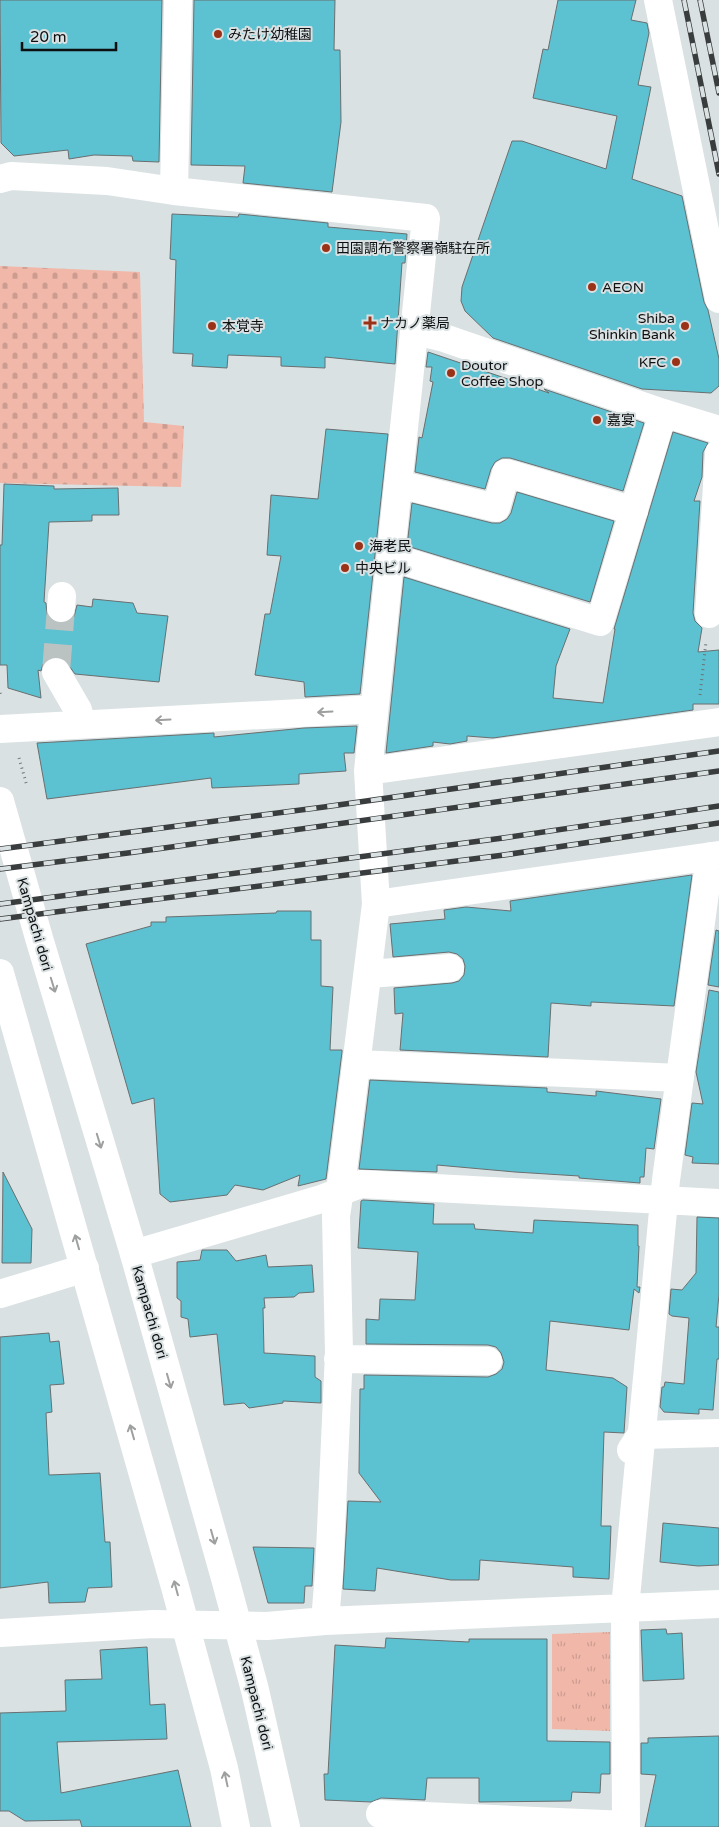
<svg xmlns="http://www.w3.org/2000/svg" width="719" height="1827" font-family="'Varela Round','Noto Sans JP',sans-serif">
	<defs>
		<pattern id="grass-tufts" width="24" height="20" patternUnits="userSpaceOnUse" patternTransform="scale(1.25)"><rect width="24" height="20" fill="#f1b7a8"/><path d="M3 7l-1-3M5 7V3M7 7l1-3M15 17l-1-3M17 17v-4M19 17l1-3" fill="none" stroke="#cd9c90"/></pattern>
		<pattern id="cemetery-stones" width="16" height="16" patternUnits="userSpaceOnUse" patternTransform="scale(1.25)"><rect width="16" height="16" fill="#f1b7a8"/><path d="M2 7V4a2 2 0 0 1 4 0v3zM10 15v-3a2 2 0 0 1 4 0v3z" fill="#cd9c90"/></pattern>
	</defs>
	<rect width="100%" height="100%" fill="#dae1e2"/>
	<path fill="url(#grass-tufts)" d="M610,1632V1731L552,1729V1634Z"/>
	<path fill="url(#cemetery-stones)" d="M0,266L140,272L144,422L184,426L181,487L0,483Z"/>
	<path fill="#5cc1d1" stroke="#696f70" d="M0,0H162L159,162L133,161L132,156L94,155L69,159L68,150L14,156L1,143Z
		M194,0H335L334,50H340L341,122L332,192L243,183L245,166L191,165Z
		M558,0H636L631,20L647,23L649,33L638,85L651,87L632,179L682,196L704,302L708,310L719,359V386L711,393L642,389L493,338L465,311L461,301L462,287L512,141H522L606,169L617,116L533,98L543,49L548,50Z
		M172,214L238,217L239,214L328,223V227L407,234L405,263H402L395,364L325,357V368L281,366V357L228,355L227,368L192,366L193,354L173,353L176,260L170,259Z
		M428,352L549,393L544,389L644,423L623,491L510,458H502L495,462L491,469L485,489L415,472L419,437L422,438L433,382L430,381L432,367H426Z
		M326,429L388,434L360,694L305,697L304,682L255,675L265,614H270L281,556L267,555L271,495L318,499Z
		M673,432L708,443L703,452L702,477L694,501H700L693,613L695,621L702,628L698,652L719,650V704H693V710L493,738L467,736V741L450,744L433,742V746L386,753L404,577L570,629L556,666L553,698L603,703L615,629H614Z
		M4,484L54,486V489L118,488L119,515H92V521L49,522L44,602L46,603L47,615L52,621L59,623L67,622L74,617L77,605L92,607L93,599L133,603L137,613L168,616L159,682L75,674L64,659L56,656L48,659L43,664L41,671L38,670L41,698L8,688L7,665H0V545H2Z
		M517,492L614,521L590,602L407,546L412,503L492,523H500L507,519L511,513Z
		M357,726L354,753H344L346,771L299,774V784L212,788L211,778L47,799L37,743L214,733V737L304,728Z
		M692,875L674,1006L591,1002V1006L551,1003L548,1057L400,1050L403,1013L395,1014L394,988L452,983L459,981L464,975L465,966L463,959L457,954L449,952L393,957L390,924L445,919L444,910L466,907L511,911L510,901Z
		M277,911H311V940H321V986L333,987L330,1050H342V1052L326,1179L298,1186L300,1175L263,1190L235,1185L227,1195L170,1202L160,1194L154,1098L132,1104L86,944L151,926V922H166V917L276,913Z
		M716,930L719,931V987L708,985Z
		M709,990L719,992V1164L692,1163L693,1157L685,1155L692,1103L703,1104L696,1072Z
		M370,1080L547,1088V1092L596,1096V1091L661,1099L654,1149L646,1148L644,1177H640V1183L579,1178V1176L515,1172L437,1165V1172L359,1169Z
		M3,1172L32,1229L31,1263H2Z
		M363,1200L434,1204L433,1224H474L475,1229L533,1233L534,1220L638,1225V1246H639L637,1287H640L639,1293L634,1289L629,1330L550,1321L546,1370L613,1378L627,1387L624,1433L604,1432L601,1526H611L609,1579L573,1577V1567L480,1560L479,1580H451L377,1568L375,1591L343,1589L348,1501L381,1502L359,1473L360,1389H364V1375L488,1377L496,1374L502,1369L504,1362L501,1353L496,1347L488,1345L366,1344V1319L379,1320L380,1299L415,1300L418,1252L358,1248L361,1201Z
		M697,1217L719,1218V1294L716,1327H719V1359H717L713,1410L699,1409V1414L664,1412L660,1407L662,1387H664L665,1382L684,1384L689,1318L672,1316L669,1314L671,1289L682,1290L696,1273Z
		M202,1250H227L236,1261L266,1255L268,1267L312,1265L314,1292L299,1293L294,1297L264,1298L265,1308H263L264,1353L315,1356V1377L321,1381V1403L283,1401V1403L249,1408L244,1403L224,1405L217,1334L190,1337L188,1319L181,1317V1301L177,1298V1262L200,1260Z
		M49,1333L50,1342L59,1341L64,1384L50,1385L52,1412L46,1413L49,1475L100,1473L105,1542H110L112,1587L88,1588L85,1602L49,1603L48,1582L0,1588V1337Z
		M663,1523L719,1528V1565L698,1566L660,1562Z
		M253,1547L314,1548L312,1586H305L304,1603H268Z
		M666,1629L667,1634L682,1633L684,1679L643,1681L641,1630Z
		M386,1638L469,1642V1639H547V1741L610,1742V1774H601L600,1793L572,1792L571,1801L479,1802V1778H427L425,1800L381,1798L371,1802L325,1800L324,1774H328L335,1645L385,1648Z
		M147,1647L150,1705L165,1704L167,1739L57,1742L61,1793L178,1770L191,1827H82L80,1820L25,1821L9,1811H0V1713L66,1711L65,1680L102,1679L100,1650Z
		M719,1736V1827H645L656,1775L641,1774V1743H648V1738Z"/>
	<g fill="none" stroke-linecap="round" stroke-linejoin="round">
		<path stroke="#bbc2c2" stroke-width="28" stroke-dasharray="28 14" stroke-linecap="butt" d="M56,672L61,608"/>
		<path stroke="#6d7273" stroke-width="3" stroke-dasharray="1 4" stroke-linecap="butt" d="M0,693L1,696
			M700,695L706,642
			M19,758L27,786"/>
		<path stroke="#fff" stroke-width="28" d="M658,0L719,299
			M0,179L11,176L107,181L174,191L426,218L368,771L376,904L343,1170L336,1216L339,1353L329,1573L325,1621
			M174,191L178,0
			M415,331L444,338L663,413L719,430
			M398,484L496,508L506,473L634,511
			M391,557L600,622L663,413
			M61,608L62,596
			M709,614L719,453
			M56,672L78,710L82,724
			M0,729L374,709
			M368,771L719,722
			M376,904L719,855
			M368,974L450,968
			M357,1064L680,1078
			M134,1254L318,1200L361,1184L719,1203
			M0,1294L85,1268
			M338,1359L488,1361
			M631,1450L641,1435L719,1433
			M0,1633L153,1624L267,1626L325,1621L719,1604
			M380,1814L626,1825
			M626,1827L625,1608L666,1180L710,856"/>
		<path stroke="#fff" stroke-width="28" d="M0,801L39,938L134,1254L226,1582L255,1690L286,1827
			M0,973L175,1587L224,1768L236,1827"/>
		<g stroke="#3a3d3e" stroke-width="5.5">
			<path id="rail" d="M684,0L719,174
				M700,0L719,93
				M0,849L324,807L719,751
				M0,869L128,853L719,771
				M0,904L503,838L719,806
				M0,919L504,855L719,823"/>
		</g>
		<use href="#rail" stroke="#dae1e2" stroke-width="4" stroke-dasharray="11" stroke-linecap="butt"/>
	</g>
	<defs><path id="oneway-shaft" d="M-6 0H5M1.5-3L5.5 0L1.5 3" fill="none" stroke-width="1.6" stroke-linecap="round" stroke-linejoin="round" transform="scale(1.25)"/></defs>
	<g stroke="#9e9f9f">
		<use href="#oneway-shaft" transform="translate(325 712) rotate(177)"/>
		<use href="#oneway-shaft" transform="translate(163 720) rotate(177)"/>
		<use href="#oneway-shaft" transform="translate(53 985) rotate(73)"/>
		<use href="#oneway-shaft" transform="translate(99 1141) rotate(73)"/>
		<use href="#oneway-shaft" transform="translate(77 1242) rotate(-106)"/>
		<use href="#oneway-shaft" transform="translate(169 1381) rotate(74)"/>
		<use href="#oneway-shaft" transform="translate(132 1432) rotate(-106)"/>
		<use href="#oneway-shaft" transform="translate(213 1537) rotate(74)"/>
		<use href="#oneway-shaft" transform="translate(176 1588) rotate(-105)"/>
		<use href="#oneway-shaft" transform="translate(226 1779) rotate(-102)"/>
	</g>
	<g fill="#9a3217" stroke="#dae1e2" stroke-width="2">
		<circle cx="218" cy="34" r="5"/>
		<circle cx="326" cy="248" r="5"/>
		<circle cx="592" cy="287" r="5"/>
		<path d="M367.5 315.5h5v5h5v5h-5v5h-5v-5h-5v-5h5z"/>
		<circle cx="212" cy="326" r="5"/>
		<circle cx="685" cy="326" r="5"/>
		<circle cx="676" cy="362" r="5"/>
		<circle cx="451" cy="373" r="5"/>
		<circle cx="597" cy="420" r="5"/>
		<circle cx="359" cy="546" r="5"/>
		<circle cx="345" cy="568" r="5"/>
	</g>
	<g text-anchor="middle" stroke-width="4" stroke-linejoin="round" paint-order="stroke">
		<g font-size="14" fill="#0d0f10" stroke="#dae1e2" text-anchor="start">
			<text x="228" y="39">みたけ幼稚園</text>
			<text x="336" y="253">田園調布警察署嶺駐在所</text>
			<text x="602" y="292">AEON</text>
			<text x="675" y="323" text-anchor="end">Shiba<tspan x="675" dy="16">Shinkin Bank</tspan></text>
			<text x="380" y="328">ナカノ薬局</text>
			<text x="222" y="331">本覚寺</text>
			<text x="666" y="367" text-anchor="end">KFC</text>
			<text x="461" y="370">Doutor<tspan x="461" dy="16">Coffee Shop</tspan></text>
			<text x="607" y="425">嘉宴</text>
			<text x="369" y="551">海老民</text>
			<text x="355" y="573">中央ビル</text>
		</g>
		<g font-size="14" fill="#0d0f10" stroke="#dae1e2">
			<text transform="translate(35 924) rotate(74)" y="5">Kampachi dori</text>
			<text transform="translate(150 1312) rotate(74)" y="5">Kampachi dori</text>
			<text transform="translate(257 1703) rotate(76)" y="5">Kampachi dori</text>
		</g>
	</g>
	<path d="M22 42v8h94v-8" fill="none" stroke="#0d0f10" stroke-width="2.5"/>
	<text x="30" y="42" font-size="15" fill="#0d0f10" stroke="#dae1e2" stroke-width="4" paint-order="stroke">20 m</text>
</svg>
